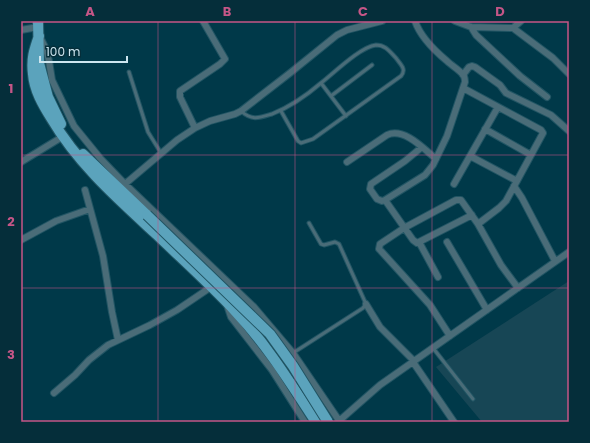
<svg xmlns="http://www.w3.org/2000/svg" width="590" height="443" font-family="Poppins,sans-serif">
	<rect width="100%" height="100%" fill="#003949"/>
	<path fill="#174655" d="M569,281V422H482L436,367Z"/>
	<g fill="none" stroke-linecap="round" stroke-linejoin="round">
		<g stroke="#215564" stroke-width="5">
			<path id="service" d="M129,72L148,132L161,153
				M321,83L346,116
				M331,96L372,65
				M241,111C252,121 259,118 272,114C290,107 307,95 321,83C334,73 360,47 376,45C386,45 390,52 396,58C400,64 407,69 401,76L313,139L301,143L298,141L281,111
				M433,348L473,399
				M293,353L363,308L366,304L339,244L335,242L324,245L321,244L309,223"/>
		</g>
		<g stroke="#215564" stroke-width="8">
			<path id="minor" d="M415,21C420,36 435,51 447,61C452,66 460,70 464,76C465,79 465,79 465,82L447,136L433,165L425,175L385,200L382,201L377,199L370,189L371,184L405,161L422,147
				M455,21L471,27L513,28L553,58L569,74
				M471,27L476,35L520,76L547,97
				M513,28L521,21
				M21,30L38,27
				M40,37L46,49L49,61L52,80L74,126L100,158L125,184L254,307L293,353L340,422
				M463,75L469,67L472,66L475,67L500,85L506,93L551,115L569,131
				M463,88L541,130L543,133L506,201L499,208L478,224
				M195,128L180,97V91L220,64L225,59L203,21
				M485,129L531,155
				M470,156L517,181
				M21,162L62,137
				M347,162L387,135C404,127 424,149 436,159
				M125,184L177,140L195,128L210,121L235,114L241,111L290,73L337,35L347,30L382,21
				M454,184L498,107
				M514,186L522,198L555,261
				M85,190L103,256L112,312L118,340
				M385,200L413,240L417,243L472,215
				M21,240L56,221L90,209
				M419,242L438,277
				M447,242L487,310
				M366,304L380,327L414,361L413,362L454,422
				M227,305L231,317L272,370L305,422
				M450,336L430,305L381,251L379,249L380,244L404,228L456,200H461L478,224L501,265L518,288
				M54,393L75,375L89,360L108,345L150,325L177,310L211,287
				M339,421L380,385L569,252"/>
		</g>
		<g stroke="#215564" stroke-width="12">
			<path id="primary" d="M38,21L39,63L48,97L61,124
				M39,36C34,50 31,59 33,74C34,90 43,105 51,118C78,164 118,199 156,234C183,260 211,285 236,312C267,345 291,384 316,422
				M83,154L147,215"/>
		</g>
		<use href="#service" stroke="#4a6c78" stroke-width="3"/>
		<use href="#minor" stroke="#4a6c78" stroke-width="6"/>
		<use href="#primary" stroke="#5ba3bc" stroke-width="10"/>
		<g stroke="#215564" stroke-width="12" stroke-linecap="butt">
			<path id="primary-bridge" d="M147,215L270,334L293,366L328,422"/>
		</g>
		<use href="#primary-bridge" stroke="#5ba3bc" stroke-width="10"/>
	</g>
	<path fill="none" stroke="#c55687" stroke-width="1" stroke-opacity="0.55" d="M158,21V422M295,21V422M432,21V422M21,155H569M21,288H569"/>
	<rect width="590" height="443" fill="none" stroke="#052e3a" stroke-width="44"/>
	<path d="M40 56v6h87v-6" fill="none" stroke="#cce5ef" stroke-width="2"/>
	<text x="46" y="56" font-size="12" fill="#cce5ef" stroke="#052e3a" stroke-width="3" paint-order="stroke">100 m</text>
	<rect x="22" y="22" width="546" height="399" fill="none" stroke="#c55687" stroke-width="1.5"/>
	<g font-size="13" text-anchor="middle" font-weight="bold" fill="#c55687">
		<text x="90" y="16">A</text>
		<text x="227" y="16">B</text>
		<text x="363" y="16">C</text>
		<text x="500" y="16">D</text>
		<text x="11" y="93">1</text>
		<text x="11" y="226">2</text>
		<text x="11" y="359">3</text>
	</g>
</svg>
